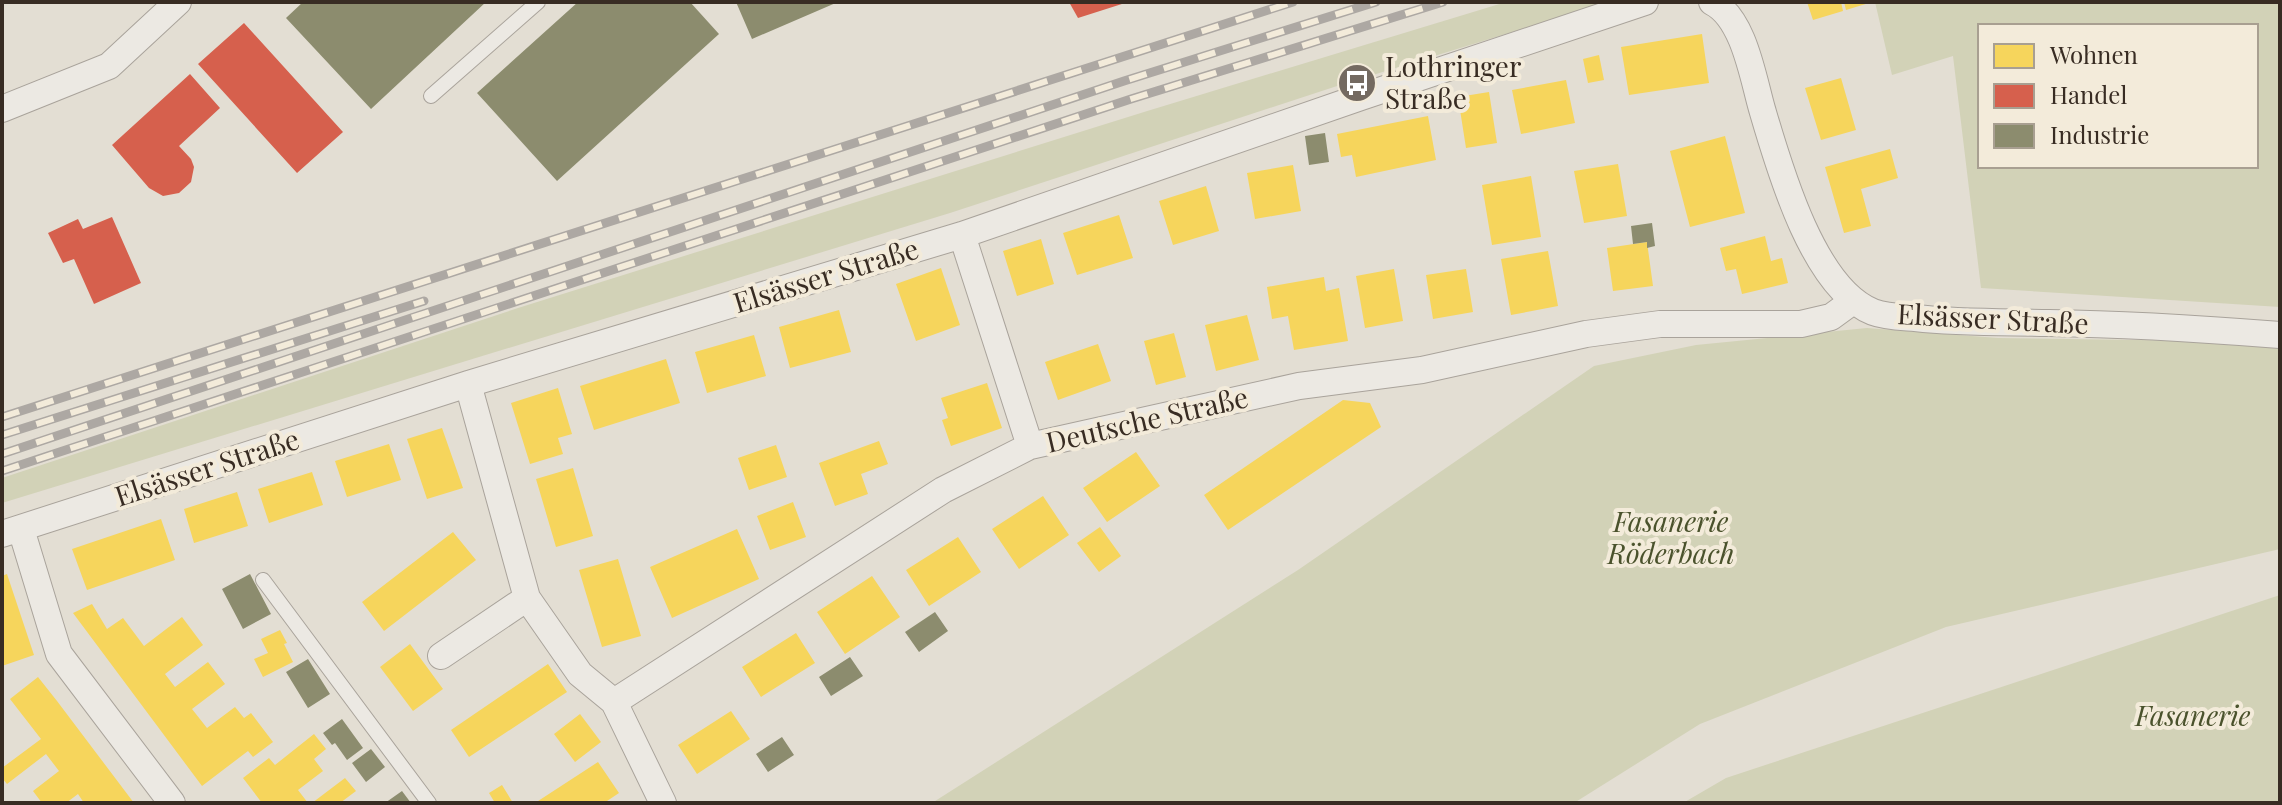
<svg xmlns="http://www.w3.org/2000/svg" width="2282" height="805" font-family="'Playfair Display',serif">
	<rect width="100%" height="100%" fill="#e3ded3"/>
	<path fill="#d2d2b7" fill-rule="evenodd" d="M1506,2H1610L1334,87L950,213L2,503V478L518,308L1144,112Z
		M1875,2H2280V307L1981,288L1953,56L1892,75ZM1980,26H2256V166H1980Z
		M1867,328L1998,338L2207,341L2280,349V549L1946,627L1700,724L1574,803H932L1298,570L1594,366L1696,345Z
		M2280,595V803H1683L1726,778Z"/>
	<path fill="#f6d55c" d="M1807,2H1841L1843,11L1813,20Z
		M1844,2H1869V3L1846,10Z
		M1702,34L1709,83L1629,95L1621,47Z
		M1599,55L1604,80L1588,83L1583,59Z
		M1841,78L1856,130L1821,140L1805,88Z
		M1566,80L1575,123L1521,134L1512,90Z
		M1489,92L1497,143L1466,148L1458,97Z
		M1428,116L1436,160L1356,177L1352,155L1341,157L1337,134Z
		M1725,136L1745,213L1690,227L1670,151Z
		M1890,149L1898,178L1861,189L1871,226L1844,233L1825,167Z
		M1618,164L1627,216L1584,223L1574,171Z
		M1293,165L1301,211L1255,219L1247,173Z
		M1531,176L1541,237L1492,245L1482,185Z
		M1206,186L1219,231L1173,245L1159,201Z
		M1119,215L1133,258L1077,275L1063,233Z
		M1765,236L1771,261L1782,258L1788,283L1742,294L1736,269L1726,271L1720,248Z
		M1041,239L1054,284L1017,296L1003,251Z
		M1647,242L1653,286L1613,291L1607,248Z
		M1548,251L1558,306L1511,315L1501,259Z
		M941,268L960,325L916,341L896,284Z
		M1394,269L1403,321L1365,328L1356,276Z
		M1466,269L1473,312L1433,319L1426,275Z
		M1324,277L1326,291L1339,288L1348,341L1294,350L1288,316L1272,319L1267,287Z
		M839,310L851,352L790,368L779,327Z
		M1247,315L1259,360L1216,371L1205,325Z
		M1174,333L1186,377L1156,385L1144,341Z
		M754,335L766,376L707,393L695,352Z
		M1098,344L1111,381L1058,400L1045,362Z
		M666,359L680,403L594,430L580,386Z
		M987,383L1002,428L951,446L942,420L948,418L941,398Z
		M558,388L572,434L558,438L563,454L530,464L511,403Z
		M1343,400L1370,403L1381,427L1228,530L1204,495Z
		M442,428L463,488L427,499L407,439Z
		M879,441L888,464L861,474L868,494L835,506L819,463Z
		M389,444L401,480L347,497L335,461Z
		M776,445L787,477L749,490L738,458Z
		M1136,452L1160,486L1107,522L1083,488Z
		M573,468L593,536L556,547L536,479Z
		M312,472L323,505L269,523L258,489Z
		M237,492L248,526L194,543L184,509Z
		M1043,496L1069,535L1019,569L992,529Z
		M793,502L806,537L770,550L757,516Z
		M161,519L175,560L87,590L72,549Z
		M1100,527L1121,556L1099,572L1077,543Z
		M737,529L759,579L672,618L650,567Z
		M453,532L476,560L384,631L362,602Z
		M958,537L981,572L929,606L906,570Z
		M618,559L641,636L602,647L579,570Z
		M7,574L34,655L2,666V576Z
		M872,576L900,617L845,654L817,612Z
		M92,604L107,629L123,618L144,646L182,617L203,645L165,674L175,687L208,662L225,684L192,709L207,728L235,707L244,718L251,713L273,742L253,757L248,751L202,786L73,613Z
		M280,630L287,643L284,644L293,662L263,677L254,659L268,653L261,639Z
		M796,633L815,663L761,697L742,667Z
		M410,644L443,689L413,711L380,667Z
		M548,664L567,692L469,757L451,730Z
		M38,677L57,701L134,803H84L78,794L66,803H42L33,791L59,771L46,754L7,784L2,778V768L41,739L10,699Z
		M731,711L750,739L697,774L678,745Z
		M580,714L601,742L575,762L554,734Z
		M314,734L326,749L314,759L323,771L298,790L308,803H262L243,778L269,758L275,765Z
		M598,762L619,793L604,803H535Z
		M345,778L356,791L340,803H312Z
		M502,785L513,803H495L489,793Z"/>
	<path fill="#d6604d" d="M1069,2H1125V3L1078,18Z
		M244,23L343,132L297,173L198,64Z
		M190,74L220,108L179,146L191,159L194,167L191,182L179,193L163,196L149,188L112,145Z
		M112,217L141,283L94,304L74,259L63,263L48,233L78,219L83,229Z"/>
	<path fill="#8c8c6e" d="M303,2H486L371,109L286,18Z
		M578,2H690L719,34L557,181L477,93Z
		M736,2H838L752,39Z
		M1325,133L1329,162L1309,165L1305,136Z
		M1652,223L1655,246L1647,248V242L1633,244L1631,226Z
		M250,574L271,614L243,629L222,589Z
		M935,612L948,631L919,652L905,632Z
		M850,657L863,676L831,696L819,677Z
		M308,659L330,694L308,708L286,672Z
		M342,719L363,748L347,760L335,743L332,745L323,733Z
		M782,737L794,755L768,772L756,754Z
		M371,749L385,767L366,782L352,763Z
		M402,791L411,803H385Z"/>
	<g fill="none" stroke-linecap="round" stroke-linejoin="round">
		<g stroke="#a9a39b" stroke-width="16">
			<path id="lane" d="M431,96L538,2
				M263,580L429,803"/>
		</g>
		<g stroke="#a9a39b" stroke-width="28">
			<path id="street" d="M1712,2C1744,18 1753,78 1762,109C1779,167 1813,288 1873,312C1886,317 1902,317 1915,318C1960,323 2004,322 2049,323C2126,324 2203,329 2280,335
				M2,109L109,66L178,2
				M962,235L1030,446
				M468,384L527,598L580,674L614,702
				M21,529L59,654L172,803
				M2,534L468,384L962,235L1361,97L1645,2
				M441,656L527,598
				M663,803L614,702L943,490L1030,446L1299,386L1422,370L1586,334L1660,324H1801L1831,317L1853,301"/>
		</g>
		<use href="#lane" stroke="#ece9e3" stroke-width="14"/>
		<use href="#street" stroke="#ece9e3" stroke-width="26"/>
		<g stroke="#ada8a3" stroke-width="9">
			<path id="rail" d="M2,417L1293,2
				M2,435L424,301
				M2,454L1124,81L1376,2
				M2,471L1131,99L1443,2"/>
		</g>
		<use href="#rail" stroke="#f3ebda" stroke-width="6" stroke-dasharray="18" stroke-linecap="butt"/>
	</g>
	<defs>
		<g id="bus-disc" transform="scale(2)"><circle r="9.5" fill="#746a61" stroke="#f3ebda"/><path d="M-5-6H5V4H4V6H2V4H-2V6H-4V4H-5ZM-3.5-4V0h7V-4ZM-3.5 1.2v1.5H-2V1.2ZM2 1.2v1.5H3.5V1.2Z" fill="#fff"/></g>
	</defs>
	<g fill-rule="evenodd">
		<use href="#bus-disc" x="1357" y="83"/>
	</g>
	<g text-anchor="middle" stroke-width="8" stroke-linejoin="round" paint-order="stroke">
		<g font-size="28" fill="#382c23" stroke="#f3ebda" text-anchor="start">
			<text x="1385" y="77">Lothringer<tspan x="1385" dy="32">Straße</tspan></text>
		</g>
		<g font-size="28" fill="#382c23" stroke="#f3ebda">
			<text transform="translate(826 276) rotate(-17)" y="10">Elsässer Straße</text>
			<text transform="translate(1993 319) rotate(3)" y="10">Elsässer Straße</text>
			<text transform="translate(1147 420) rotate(-13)" y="10">Deutsche Straße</text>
			<text transform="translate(207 468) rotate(-18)" y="10">Elsässer Straße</text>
		</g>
		<g font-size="28" font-style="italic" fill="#4a522c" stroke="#f3ebda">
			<text x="1671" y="532">Fasanerie<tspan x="1671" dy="32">Röderbach</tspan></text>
			<text x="2193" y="726">Fasanerie</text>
		</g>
	</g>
	<rect width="2282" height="805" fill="none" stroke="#382c23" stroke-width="8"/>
	<rect x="1978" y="24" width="280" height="144" fill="#f3ebda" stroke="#a89f91" stroke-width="2"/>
	<rect x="1994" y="44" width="40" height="24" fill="#f6d55c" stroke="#a89f91" stroke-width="2"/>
	<text x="2050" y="64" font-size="24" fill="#382c23">Wohnen</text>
	<rect x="1994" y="84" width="40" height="24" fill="#d6604d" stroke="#a89f91" stroke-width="2"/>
	<text x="2050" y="104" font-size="24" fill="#382c23">Handel</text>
	<rect x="1994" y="124" width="40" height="24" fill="#8c8c6e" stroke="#a89f91" stroke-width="2"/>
	<text x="2050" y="144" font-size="24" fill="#382c23">Industrie</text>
</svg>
